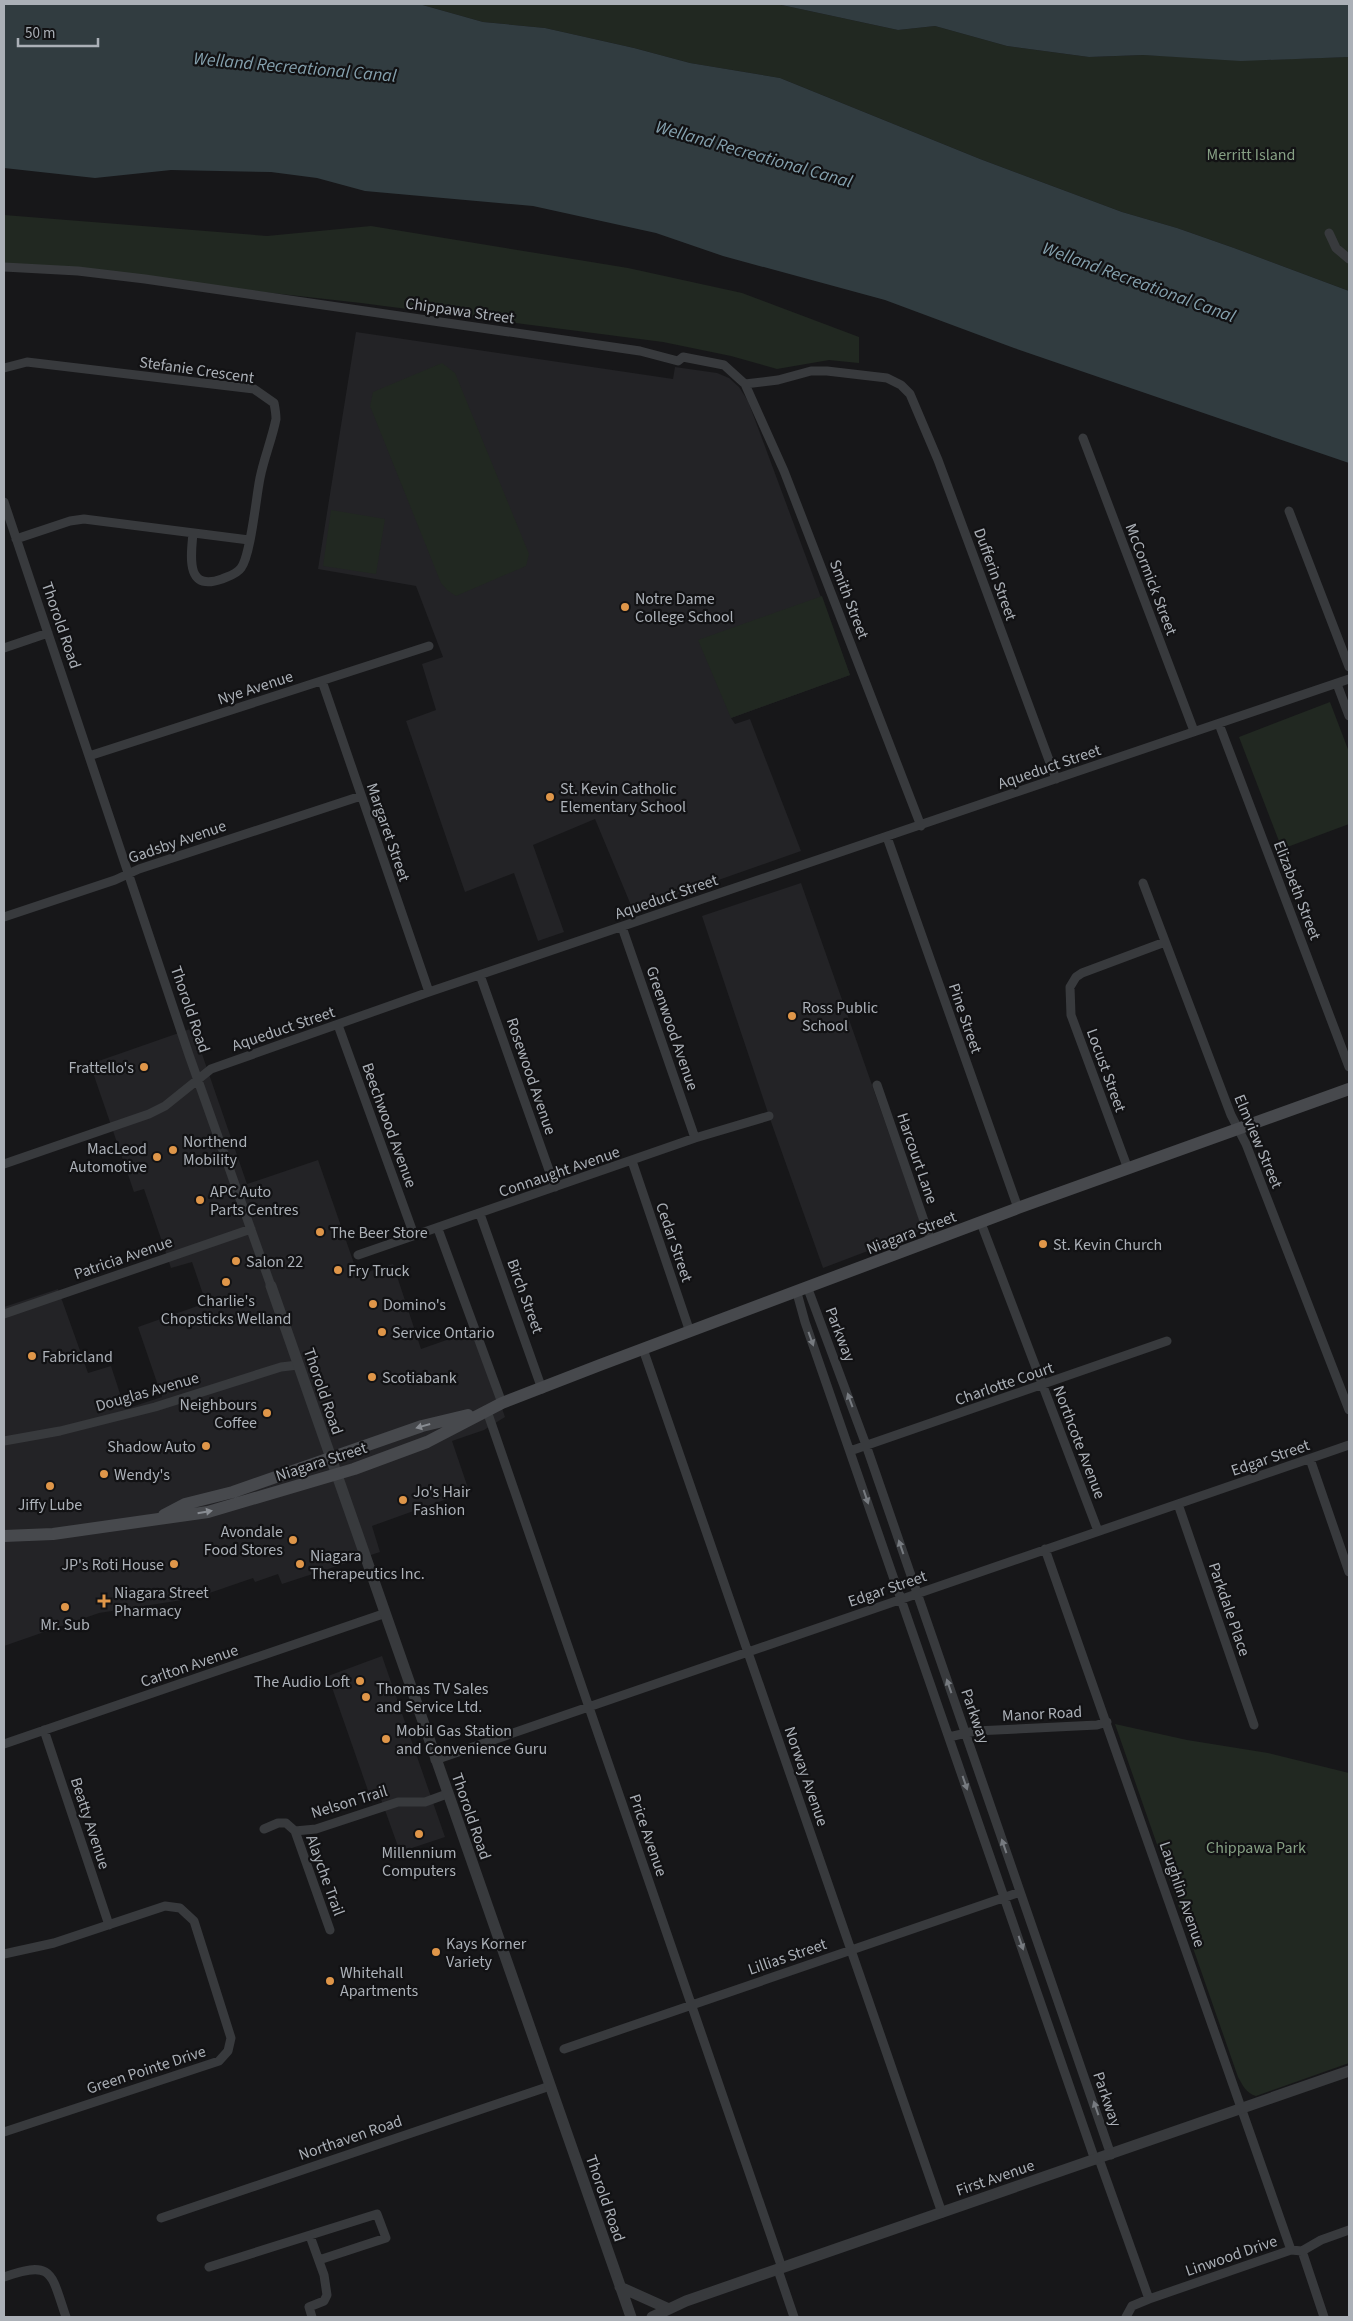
<svg xmlns="http://www.w3.org/2000/svg" width="1353" height="2321" font-family="'Source Sans 3',sans-serif">
	<rect width="100%" height="100%" fill="#171719"/>
	<path fill="#232326" d="M356,332L673,379L675,367L717,373L729,378L739,387L748,401L850,675L731,718L735,724L750,719L801,851L633,910L595,819L533,845L564,932L538,941L514,873L465,892L406,721L436,710L422,664L443,657L416,586L318,569Z
		M801,883L923,1230L823,1268L769,1116L702,916Z
		M193,1028L247,1184L318,1160L358,1275L393,1264L421,1349L475,1330L505,1417L484,1430L452,1441L469,1491L372,1526L380,1552L282,1584L278,1574L255,1582L253,1578L195,1598L99,1613L4,1646V1307L58,1289L88,1373L111,1366L125,1409L162,1397L138,1327L206,1303L192,1262L171,1268L144,1189L134,1192L90,1064Z
		M382,1656L445,1837L400,1852L381,1799L372,1802L328,1676Z"/>
	<path fill="#212821" d="M419,4H777L898,30L935,26L1007,46L1089,57L1143,55L1265,60L1349,57V291L1234,248L1177,228L1122,212L980,159L780,78L690,63L634,48L545,28L483,22Z
		M4,215L267,236L371,226L628,268L742,293L859,337V363L829,360L777,369L731,356L663,342L361,303L4,263Z
		M442,363L455,373L529,554L526,566L456,596L447,590L441,583L370,406L373,392Z
		M331,510L385,519L376,574L323,566Z
		M822,596L850,675L731,718L698,640Z
		M1330,702L1349,752V824L1282,849L1239,737Z
		M1115,1724L1187,1740L1268,1753L1349,1773V2063L1256,2096C1246,2093 1243,2086 1238,2077Z"/>
	<path fill="#313c40" d="M4,4H419L483,22L545,28L634,48L690,63L780,78L980,159L1122,212L1177,228L1234,248L1349,291V463L1014,348L885,300L723,256L656,233L533,206L365,191L317,178L271,172L171,170L95,178L4,168Z
		M777,4H1349V57L1241,61L1143,55L1089,57L1007,46L935,26L898,30Z"/>
	<g fill="none" stroke-linecap="round" stroke-linejoin="round">
		<path stroke="#383a3d" stroke-width="9" d="M1329,233L1336,248L1349,259
			M4,267L78,271L145,279L640,351L678,361L683,357L724,365L745,384L784,471L921,826
			M4,368L27,362L254,389L274,403C275,408 276,414 276,419C272,439 264,458 260,478C256,497 251,555 241,568C237,574 229,576 222,579C185,592 191,556 193,533
			M745,384L778,380L811,371H827L887,378L901,385L910,394L938,460L1056,779
			M1083,438L1194,731
			M4,502L189,1055L271,1286
			M1289,511L1349,667
			M16,539L70,521L84,519L249,540
			M4,648L48,633
			M322,681L429,992
			M1337,684L1349,716
			M1219,724L1349,1067
			M89,756L429,646
			M887,837L1018,1208
			M1143,883L1231,1115L1246,1144L1349,1410
			M4,917L115,880L139,869L361,796
			M622,927L695,1138
			M480,975L555,1187
			M338,1025L414,1235
			M877,1085L931,1241
			M632,1161L690,1332
			M4,1164L149,1114L165,1106L211,1069L429,992L1349,679
			M1128,1169L1071,1015L1070,987L1076,977L1082,973L1165,942
			M480,1214L542,1389
			M981,1223L1098,1531
			M438,1229L502,1403
			M358,1255L695,1138L769,1116
			M808,1289L866,1445L1111,2155
			M797,1293L805,1322L1095,2160
			M4,1314L251,1229
			M643,1349L942,2213
			M487,1411L782,2268
			M4,1441L60,1431L155,1407L281,1367L298,1365
			M850,1451L1167,1341
			M1310,1459L1349,1572
			M1178,1504L1254,1725
			M1045,1549L1291,2250
			M44,1730L109,1925
			M949,1737L975,1731L1097,1725L1107,1722
			M4,1744L383,1614
			M435,1760L1349,1445
			M264,1829L278,1823H286L295,1831L316,1829L398,1802H425L447,1794
			M295,1831L330,1930
			M4,1954L54,1943L165,1906L180,1908L194,1921L231,2038L228,2051L219,2061L4,2132
			M564,2049L1020,1892
			M1099,2159L1149,2299
			M161,2218L550,2086
			M310,2236L324,2275L327,2295L324,2301L309,2307L312,2317
			M1302,2251L1324,2317
			M209,2267L377,2214L386,2238L319,2260
			M778,2270L794,2317
			M4,2277C54,2259 51,2274 66,2317
			M1126,2317L1132,2306L1149,2299L1291,2250L1302,2251L1321,2240L1349,2230"/>
		<path stroke="#383a3d" stroke-width="11" d="M271,1286L631,2317
			M620,2287L669,2309
			M652,2317L686,2301L1349,2071"/>
		<path stroke="#47494d" stroke-width="12" d="M164,1515L185,1504L233,1492L422,1426L468,1415
			M4,1536L53,1534L208,1512L354,1469L427,1442L502,1403L600,1365L1018,1208L1349,1089"/>
	</g>
	<defs><path id="oneway-solid" d="M-6-.8H1V-3.2L6.5 0L1 3.2V.8H-6Z" transform="scale(1.25)"/></defs>
	<g fill="#777b80">
		<use href="#oneway-solid" transform="translate(811 1339) rotate(70)"/>
		<use href="#oneway-solid" transform="translate(850 1400) rotate(-110)"/>
		<use href="#oneway-solid" transform="translate(866 1497) rotate(71)"/>
		<use href="#oneway-solid" transform="translate(901 1547) rotate(-109)"/>
		<use href="#oneway-solid" transform="translate(949 1686) rotate(-109)"/>
		<use href="#oneway-solid" transform="translate(965 1783) rotate(71)"/>
		<use href="#oneway-solid" transform="translate(1004 1846) rotate(-109)"/>
		<use href="#oneway-solid" transform="translate(1021 1943) rotate(71)"/>
		<use href="#oneway-solid" transform="translate(1096 2108) rotate(-109)"/>
	</g>
	<g fill="#888c92">
		<use href="#oneway-solid" transform="translate(423 1426) rotate(164)"/>
		<use href="#oneway-solid" transform="translate(205 1512) rotate(-10)"/>
	</g>
	<g fill="#df9649" stroke="#121214" stroke-width="2">
		<circle cx="625" cy="607" r="5"/>
		<circle cx="550" cy="797" r="5"/>
		<circle cx="792" cy="1016" r="5"/>
		<circle cx="144" cy="1067" r="5"/>
		<circle cx="173" cy="1150" r="5"/>
		<circle cx="157" cy="1157" r="5"/>
		<circle cx="200" cy="1200" r="5"/>
		<circle cx="320" cy="1232" r="5"/>
		<circle cx="1043" cy="1244" r="5"/>
		<circle cx="236" cy="1261" r="5"/>
		<circle cx="338" cy="1270" r="5"/>
		<circle cx="226" cy="1282" r="5"/>
		<circle cx="373" cy="1304" r="5"/>
		<circle cx="382" cy="1332" r="5"/>
		<circle cx="32" cy="1356" r="5"/>
		<circle cx="372" cy="1377" r="5"/>
		<circle cx="267" cy="1413" r="5"/>
		<circle cx="206" cy="1446" r="5"/>
		<circle cx="104" cy="1474" r="5"/>
		<circle cx="50" cy="1486" r="5"/>
		<circle cx="403" cy="1500" r="5"/>
		<circle cx="293" cy="1540" r="5"/>
		<circle cx="174" cy="1564" r="5"/>
		<circle cx="300" cy="1564" r="5"/>
		<path d="M101.5 1593.5h5v5h5v5h-5v5h-5v-5h-5v-5h5z"/>
		<circle cx="65" cy="1607" r="5"/>
		<circle cx="360" cy="1681" r="5"/>
		<circle cx="366" cy="1697" r="5"/>
		<circle cx="386" cy="1739" r="5"/>
		<circle cx="419" cy="1834" r="5"/>
		<circle cx="436" cy="1952" r="5"/>
		<circle cx="330" cy="1981" r="5"/>
	</g>
	<g text-anchor="middle" stroke-width="4.5" stroke-linejoin="round" paint-order="stroke">
		<g font-size="16" fill="#86a084" stroke="#121214">
			<text x="1251" y="160">Merritt Island</text>
			<text x="1256" y="1853">Chippawa Park</text>
		</g>
		<g font-size="16" fill="#abb0b7" stroke="#121214">
			<text transform="translate(460 310) rotate(8)" y="6">Chippawa Street</text>
			<text transform="translate(197 369) rotate(8)" y="6">Stefanie Crescent</text>
			<text transform="translate(996 574) rotate(70)" y="6">Dufferin Street</text>
			<text transform="translate(1152 579) rotate(69)" y="6">McCormick Street</text>
			<text transform="translate(850 599) rotate(69)" y="6">Smith Street</text>
			<text transform="translate(62 625) rotate(71)" y="6">Thorold Road</text>
			<text transform="translate(255 687) rotate(-18)" y="6">Nye Avenue</text>
			<text transform="translate(1049 766) rotate(-19)" y="6">Aqueduct Street</text>
			<text transform="translate(389 832) rotate(71)" y="6">Margaret Street</text>
			<text transform="translate(177 841) rotate(-19)" y="6">Gadsby Avenue</text>
			<text transform="translate(1298 890) rotate(69)" y="6">Elizabeth Street</text>
			<text transform="translate(666 896) rotate(-19)" y="6">Aqueduct Street</text>
			<text transform="translate(191 1009) rotate(71)" y="6">Thorold Road</text>
			<text transform="translate(966 1018) rotate(71)" y="6">Pine Street</text>
			<text transform="translate(283 1028) rotate(-19)" y="6">Aqueduct Street</text>
			<text transform="translate(673 1028) rotate(71)" y="6">Greenwood Avenue</text>
			<text transform="translate(1107 1070) rotate(70)" y="6">Locust Street</text>
			<text transform="translate(532 1076) rotate(71)" y="6">Rosewood Avenue</text>
			<text transform="translate(390 1125) rotate(70)" y="6">Beechwood Avenue</text>
			<text transform="translate(1259 1141) rotate(67)" y="6">Elmview Street</text>
			<text transform="translate(918 1158) rotate(71)" y="6">Harcourt Lane</text>
			<text transform="translate(559 1171) rotate(-19)" y="6">Connaught Avenue</text>
			<text transform="translate(911 1232) rotate(-21)" y="6">Niagara Street</text>
			<text transform="translate(675 1242) rotate(71)" y="6">Cedar Street</text>
			<text transform="translate(123 1257) rotate(-19)" y="6">Patricia Avenue</text>
			<text transform="translate(526 1296) rotate(70)" y="6">Birch Street</text>
			<text transform="translate(841 1334) rotate(69)" y="6">Parkway</text>
			<text transform="translate(1004 1383) rotate(-19)" y="6">Charlotte Court</text>
			<text transform="translate(147 1391) rotate(-16)" y="6">Douglas Avenue</text>
			<text transform="translate(324 1391) rotate(71)" y="6">Thorold Road</text>
			<text transform="translate(1080 1442) rotate(69)" y="6">Northcote Avenue</text>
			<text transform="translate(1270 1457) rotate(-19)" y="6">Edgar Street</text>
			<text transform="translate(321 1461) rotate(-18)" y="6">Niagara Street</text>
			<text transform="translate(887 1588) rotate(-19)" y="6">Edgar Street</text>
			<text transform="translate(1230 1609) rotate(71)" y="6">Parkdale Place</text>
			<text transform="translate(189 1665) rotate(-19)" y="6">Carlton Avenue</text>
			<text transform="translate(1042 1713) rotate(-3)" y="6">Manor Road</text>
			<text transform="translate(976 1716) rotate(71)" y="6">Parkway</text>
			<text transform="translate(807 1776) rotate(71)" y="6">Norway Avenue</text>
			<text transform="translate(349 1801) rotate(-17)" y="6">Nelson Trail</text>
			<text transform="translate(472 1816) rotate(71)" y="6">Thorold Road</text>
			<text transform="translate(91 1823) rotate(72)" y="6">Beatty Avenue</text>
			<text transform="translate(649 1835) rotate(71)" y="6">Price Avenue</text>
			<text transform="translate(326 1875) rotate(70)" y="6">Alayche Trail</text>
			<text transform="translate(1183 1894) rotate(71)" y="6">Laughlin Avenue</text>
			<text transform="translate(787 1956) rotate(-19)" y="6">Lillias Street</text>
			<text transform="translate(146 2069) rotate(-18)" y="6">Green Pointe Drive</text>
			<text transform="translate(1108 2099) rotate(71)" y="6">Parkway</text>
			<text transform="translate(350 2137) rotate(-19)" y="6">Northaven Road</text>
			<text transform="translate(995 2177) rotate(-19)" y="6">First Avenue</text>
			<text transform="translate(606 2198) rotate(71)" y="6">Thorold Road</text>
			<text transform="translate(1231 2255) rotate(-19)" y="6">Linwood Drive</text>
		</g>
		<g font-size="16" fill="#abb0b7" stroke="#121214" text-anchor="start">
			<text x="635" y="604">Notre Dame<tspan x="635" dy="18">College School</tspan></text>
			<text x="560" y="794">St. Kevin Catholic<tspan x="560" dy="18">Elementary School</tspan></text>
			<text x="802" y="1013">Ross Public<tspan x="802" dy="18">School</tspan></text>
			<text x="134" y="1073" text-anchor="end">Frattello's</text>
			<text x="183" y="1147">Northend<tspan x="183" dy="18">Mobility</tspan></text>
			<text x="147" y="1154" text-anchor="end">MacLeod<tspan x="147" dy="18">Automotive</tspan></text>
			<text x="210" y="1197">APC Auto<tspan x="210" dy="18">Parts Centres</tspan></text>
			<text x="330" y="1238">The Beer Store</text>
			<text x="1053" y="1250">St. Kevin Church</text>
			<text x="246" y="1267">Salon 22</text>
			<text x="348" y="1276">Fry Truck</text>
			<text x="226" y="1306" text-anchor="middle">Charlie's<tspan x="226" dy="18">Chopsticks Welland</tspan></text>
			<text x="383" y="1310">Domino's</text>
			<text x="392" y="1338">Service Ontario</text>
			<text x="42" y="1362">Fabricland</text>
			<text x="382" y="1383">Scotiabank</text>
			<text x="257" y="1410" text-anchor="end">Neighbours<tspan x="257" dy="18">Coffee</tspan></text>
			<text x="196" y="1452" text-anchor="end">Shadow Auto</text>
			<text x="114" y="1480">Wendy's</text>
			<text x="413" y="1497">Jo's Hair<tspan x="413" dy="18">Fashion</tspan></text>
			<text x="50" y="1510" text-anchor="middle">Jiffy Lube</text>
			<text x="283" y="1537" text-anchor="end">Avondale<tspan x="283" dy="18">Food Stores</tspan></text>
			<text x="310" y="1561">Niagara<tspan x="310" dy="18">Therapeutics Inc.</tspan></text>
			<text x="164" y="1570" text-anchor="end">JP's Roti House</text>
			<text x="114" y="1598">Niagara Street<tspan x="114" dy="18">Pharmacy</tspan></text>
			<text x="65" y="1630" text-anchor="middle">Mr. Sub</text>
			<text x="350" y="1687" text-anchor="end">The Audio Loft</text>
			<text x="376" y="1694">Thomas TV Sales<tspan x="376" dy="18">and Service Ltd.</tspan></text>
			<text x="396" y="1736">Mobil Gas Station<tspan x="396" dy="18">and Convenience Guru</tspan></text>
			<text x="419" y="1858" text-anchor="middle">Millennium<tspan x="419" dy="18">Computers</tspan></text>
			<text x="446" y="1949">Kays Korner<tspan x="446" dy="18">Variety</tspan></text>
			<text x="340" y="1978">Whitehall<tspan x="340" dy="18">Apartments</tspan></text>
		</g>
		<g font-size="18" font-style="italic" fill="#85a1ae" stroke="#121214">
			<text transform="translate(295 67) rotate(5)" y="6">Welland Recreational Canal</text>
			<text transform="translate(754 154) rotate(16)" y="6">Welland Recreational Canal</text>
			<text transform="translate(1139 282) rotate(20)" y="6">Welland Recreational Canal</text>
		</g>
	</g>
	<rect width="1353" height="2321" fill="none" stroke="#abb0b7" stroke-width="10"/>
	<path d="M18 38v8h80v-8" fill="none" stroke="#abb0b7" stroke-width="2.5"/>
	<text x="25" y="38" font-size="15" fill="#abb0b7" stroke="#121214" stroke-width="4" paint-order="stroke">50 m</text>
</svg>
